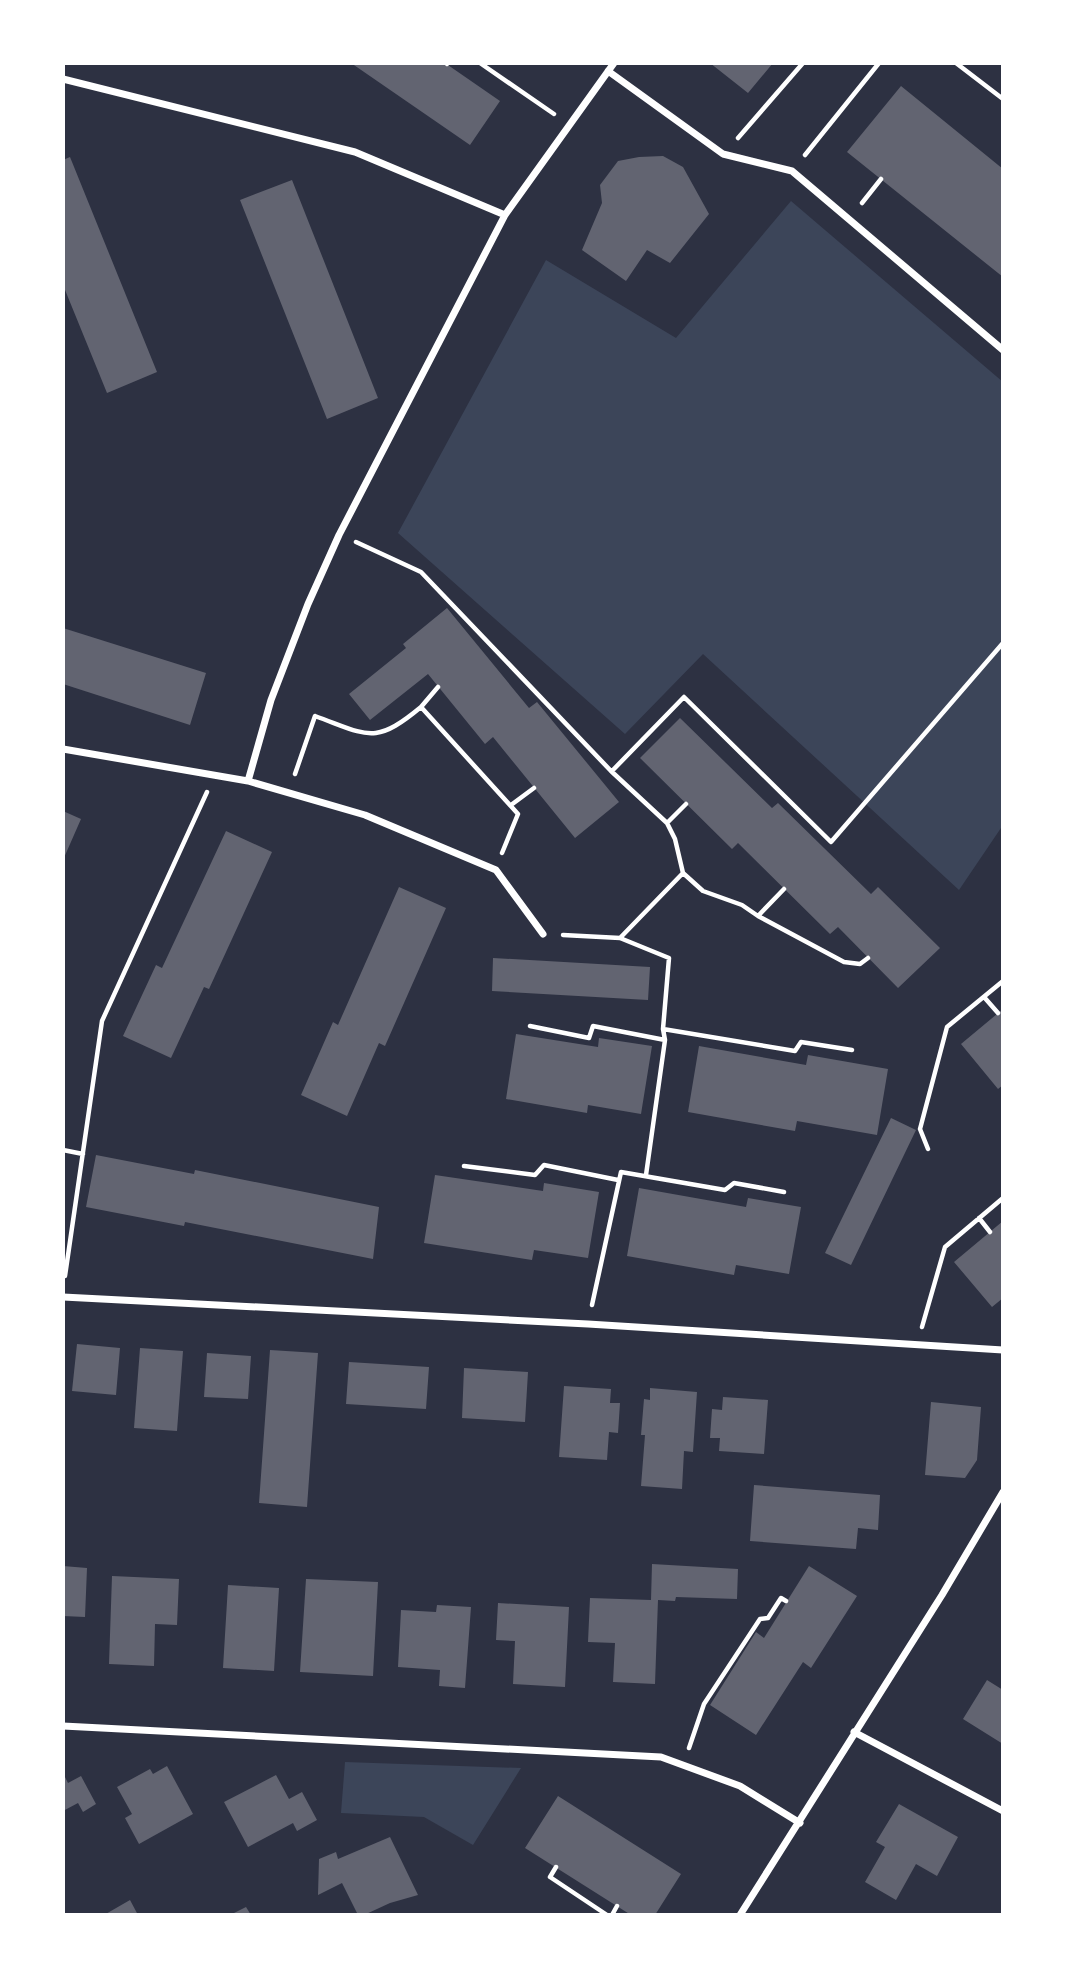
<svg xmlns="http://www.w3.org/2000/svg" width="1066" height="1978" font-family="Manrope,sans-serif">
	<rect width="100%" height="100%" fill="#2d3142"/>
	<path fill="#3c4559" d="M791,201L1003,382V825L959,890L703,654L625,734L398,533L546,260L676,338Z
		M345,1762L521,1768L473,1845L424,1817L341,1813Z"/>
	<path fill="#626471" d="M351,63H445L500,101L470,145Z
		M710,63H773L748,93Z
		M901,86L1003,169V277L847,152Z
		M663,156L683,167L709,214L670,263L647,250L626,281L582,250L602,203L600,185L618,161L639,157Z
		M70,157L157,372L107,393L63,285V160Z
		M292,180L378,398L327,419L240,200Z
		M447,608L529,708L537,702L619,802L575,838L493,737L485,744L428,674L370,720L349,694L406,648L403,644Z
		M63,628L206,673L190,725L63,684Z
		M680,718L772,808L778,803L871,894L878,887L940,948L898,988L838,927L830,934L738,843L732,849L640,758Z
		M63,811L81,819L63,860Z
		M226,831L272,852L209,989L204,987L171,1058L123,1036L156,965L162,968Z
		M399,887L446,908L385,1046L379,1043L347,1116L301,1095L333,1022L338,1025Z
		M493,958L650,967L648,1000L492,991Z
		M1003,1009V1085L998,1089L961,1044Z
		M516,1034L598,1047L599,1038L652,1046L641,1114L588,1105L587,1113L506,1099Z
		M699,1046L806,1065L808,1055L888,1069L877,1135L797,1121L795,1131L688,1112Z
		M891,1118L916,1130L851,1265L825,1253Z
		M96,1155L194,1174L195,1170L379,1207L373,1259L185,1222L184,1226L86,1207Z
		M435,1175L543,1191L544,1183L599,1192L588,1258L534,1250L532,1260L424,1243Z
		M639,1188L746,1207L748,1198L801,1207L789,1274L736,1265L734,1275L627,1256Z
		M1003,1221V1298L992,1307L954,1262Z
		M77,1344L120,1348L116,1395L72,1391Z
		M140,1348L183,1351L177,1431L134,1428Z
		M270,1350L318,1353L307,1507L259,1503Z
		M207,1353L251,1356L248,1399L204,1397Z
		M349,1362L429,1367L426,1409L346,1404Z
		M464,1368L528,1372L525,1422L462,1418Z
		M564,1386L611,1389L610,1403H620L618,1433L609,1432L607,1460L559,1457Z
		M650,1388L697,1392L693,1452L684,1451L682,1489L641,1486L645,1435H641L644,1399L650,1400Z
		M723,1397L768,1400L764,1454L719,1451L720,1438H710L712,1409L722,1410Z
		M931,1402L981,1407L977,1460L965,1478L925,1475Z
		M754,1485L880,1495L878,1530L858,1528L856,1549L750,1541Z
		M652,1564L738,1569L737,1599L676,1597L675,1601L658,1600L655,1684L613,1682L615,1643L588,1642L590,1598L651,1600Z
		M63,1566L87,1568L85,1617L63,1616Z
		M809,1566L857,1596L811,1668L803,1662L756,1735L710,1705L756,1632L764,1638Z
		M112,1576L179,1579L177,1625L155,1624L154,1666L109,1664Z
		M306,1579L378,1582L373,1676L300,1672Z
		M228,1585L279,1588L274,1671L223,1668Z
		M498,1603L569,1607L565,1687L513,1684L515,1641L496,1640Z
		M437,1605L471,1607L465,1688L439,1686L440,1670L398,1667L401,1610L436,1612Z
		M987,1680L1003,1690V1744L963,1719Z
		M167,1766L193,1814L139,1844L125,1818L132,1814L117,1787L150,1769L153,1774Z
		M63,1773L68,1783L81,1776L96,1804L83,1812L78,1803L63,1811Z
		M276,1775L289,1799L302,1792L317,1820L297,1831L293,1823L248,1847L224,1802Z
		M558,1796L681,1874L655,1915H631L525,1848Z
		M899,1804L958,1837L937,1876L916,1864L896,1900L865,1882L885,1847L876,1842Z
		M390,1837L418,1895L390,1903L364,1915H358L342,1883L318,1895L319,1859L336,1852L338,1859Z
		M130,1900L138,1915H104Z
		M246,1907L251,1915H230Z"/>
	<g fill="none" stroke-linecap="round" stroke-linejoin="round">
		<path stroke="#fff" stroke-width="4.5" d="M480,63L554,114
			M956,63L1003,99
			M447,64L448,63
			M738,138L803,63
			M805,155L879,63
			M862,203L881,179
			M356,542L421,572L611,771L667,823L675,839L683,873L620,938
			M421,707L438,687
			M612,771L684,697L831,842L1003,643
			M295,774L315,716C368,735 374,746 421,707L518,814L502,853
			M511,805L534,788
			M667,823L686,804
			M683,873L703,891L742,905L758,916L844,962L860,964L868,958
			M758,916L784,889
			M563,935L620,938L669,958L663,1029L665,1040L646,1175
			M984,997L998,1013
			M530,1026L589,1038L593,1026L665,1040
			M663,1029L795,1051L801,1042L852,1050
			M928,1149L920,1129L947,1027L1003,981
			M63,1150L83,1154
			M464,1166L535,1175L544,1165L618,1180
			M979,1218L990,1232
			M65,1276L102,1021L207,792
			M592,1305L621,1172L725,1190L734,1183L784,1192
			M922,1327L945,1247L1003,1198
			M689,1748L704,1704L760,1619L768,1618L781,1598L786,1601
			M556,1867L550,1877L607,1915
			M612,1915L617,1906"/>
		<path stroke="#fff" stroke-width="7" d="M608,71L723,154L792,171L1003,350
			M63,79L355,152L505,215
			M63,749L248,781L365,815L496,870L543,934
			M248,781L271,700L308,604L339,535L505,215L614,63
			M63,1297L588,1324L1003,1350
			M63,1726L661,1757L740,1786L800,1823
			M854,1732L1003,1811
			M740,1915L942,1595L1003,1492"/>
	</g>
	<rect width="1066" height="1978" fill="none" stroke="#ffffff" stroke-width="130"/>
</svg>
